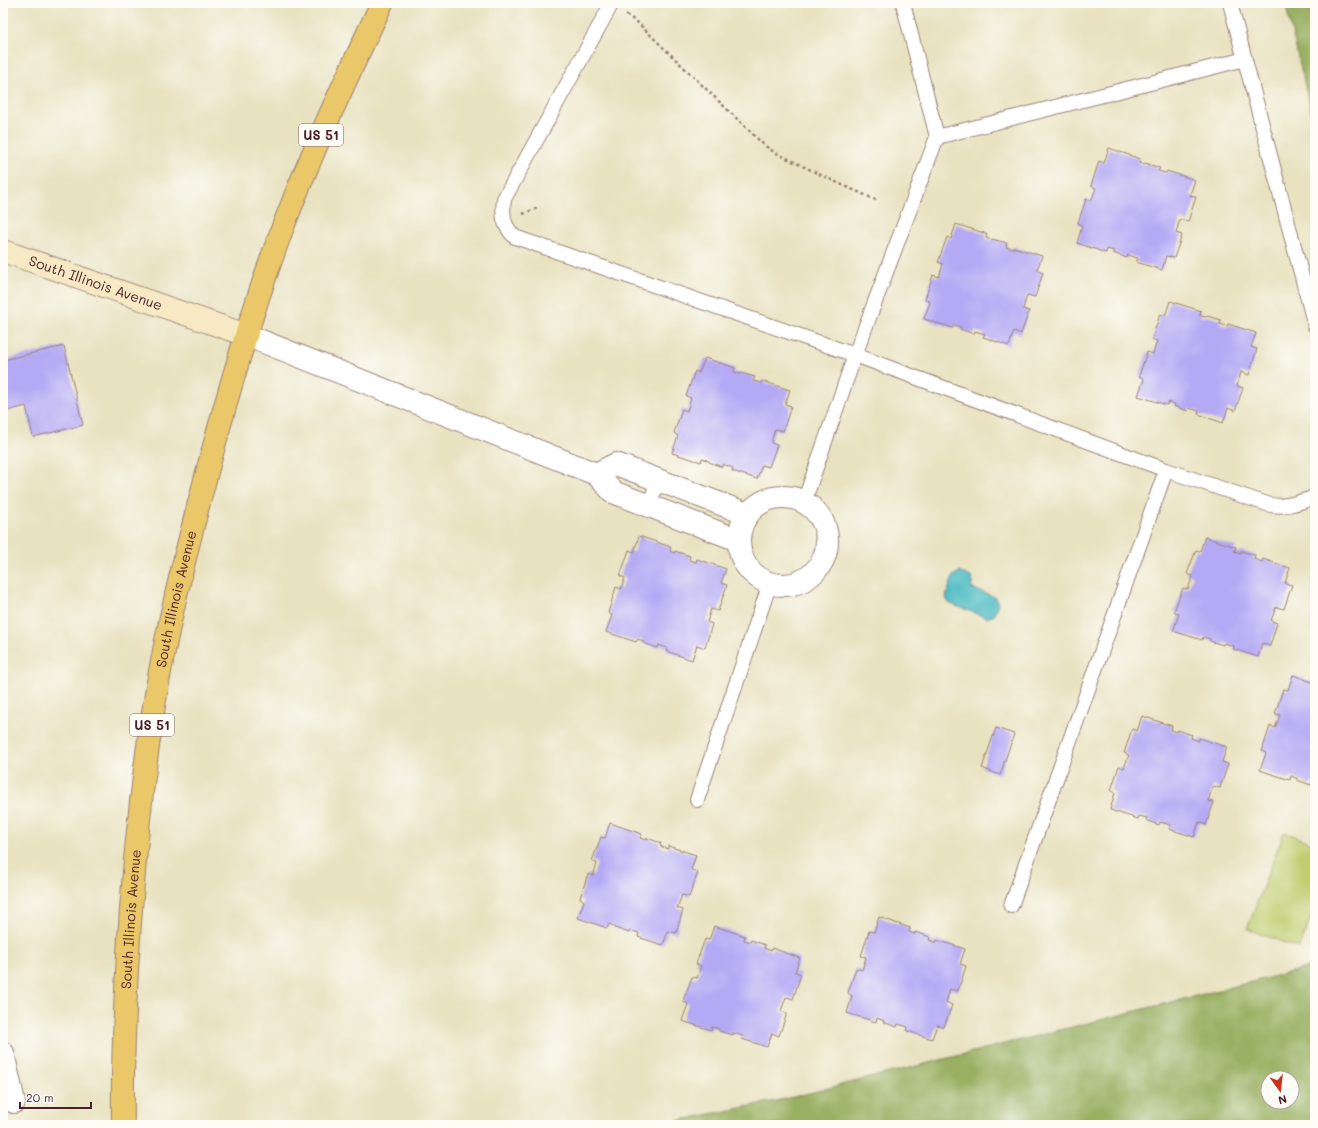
<svg xmlns="http://www.w3.org/2000/svg" width="1318" height="1128" font-family="Mali,sans-serif">
	<rect width="100%" height="100%" fill="#fdfcf7"/>
	<filter id="ink" filterUnits="userSpaceOnUse"><feTurbulence type="fractalNoise" baseFrequency=".025" numOctaves="2"/><feDisplacementMap in="SourceGraphic" scale="8" xChannelSelector="R" yChannelSelector="G"/><feConvolveMatrix kernelMatrix="1 2 1 2 8 2 1 2 1" color-interpolation-filters="sRGB"/></filter>
	<filter id="wash" filterUnits="userSpaceOnUse"><feTurbulence type="fractalNoise" baseFrequency=".012" numOctaves="4" result="noise"/><feDisplacementMap in="SourceGraphic" scale="16" xChannelSelector="R" yChannelSelector="G"/><feGaussianBlur stdDeviation="0.9" result="paint"/><feColorMatrix in="noise" values="0 0 0 0 0 0 0 0 0 0 0 0 0 0 0 0 0 1.4 0 .05"/><feComposite in="paint" operator="in"/></filter>
	<g filter="url(#wash)">
		<rect width="100%" height="100%" fill="#e8e2c0"/>
		<path fill="#c0cd6f" stroke="#85764d" d="M1284,832L1315,844V906L1299,948L1247,929Z"/>
		<path fill="#98b062" stroke="#716846" fill-rule="evenodd" d="M1285,3H1315V128Z
			M1315,966V1125H656L785,1099ZM1268,1078H1292V1102H1268Z"/>
		<path fill="#4cbbc2" stroke="#4b6d76" d="M959,572L971,577L973,583L971,588L995,597L998,603L994,615L988,618L948,603L946,596L953,576Z"/>
		<g id="blocks">
			<path fill="#b4a9f4" d="M1109,148L1140,159L1139,163L1145,165V163L1160,168L1158,171L1166,173L1167,171L1195,180L1190,195L1196,197L1188,222L1180,219L1176,233L1182,235L1174,258L1166,256L1162,270L1136,262L1138,258L1128,255L1127,258L1113,253L1114,251L1107,249L1106,253L1077,243L1082,226L1078,223L1086,199L1091,201L1096,188L1091,186L1099,161L1104,163Z
				M956,224L987,234L986,238L992,240V239L1007,243L1006,247L1013,249L1014,247L1042,256L1037,270L1043,273L1035,297L1027,295L1023,309L1029,311L1021,334L1014,331L1009,346L983,337L985,334L975,331L974,334L960,329L961,327L954,325L953,328L924,319L930,302L925,299L933,275L939,277L943,264L938,262L947,237L951,239Z
				M1170,301L1201,311L1200,316L1206,317L1207,316L1221,320L1220,324L1227,326L1228,324L1256,333L1251,347L1257,349L1249,375L1241,372L1237,386L1243,388L1235,411L1228,408L1223,423L1198,414L1199,411L1189,408L1188,411L1174,406L1175,404L1168,402L1167,405L1138,396L1144,379L1139,376L1147,352L1153,354L1157,341L1152,339L1160,314L1165,316Z
				M64,346L83,425L33,437L26,406L3,412V360Z
				M705,358L735,368L734,372L740,374L741,373L755,377L753,381L761,383L762,381L790,390L785,404L791,406L783,431L775,429L771,443L777,445L769,467L762,465L757,479L732,471L733,468L723,464L722,467L709,462V461L702,458L701,462L672,453L678,436L674,433L682,409L687,411L691,398L686,396L695,371L699,373Z
				M639,536L671,547L670,551L674,553L675,551L690,556L689,560L696,562L697,559L726,569L721,583L727,585L718,611L711,609L707,622L712,624L705,648L697,645L692,660L666,651L667,648L659,645L658,648L643,643V641L638,639L636,642L606,632L612,615L608,613L616,587L621,589L625,578L620,576L629,550L634,552Z
				M1205,537L1236,547L1234,551L1241,553V551L1255,555L1254,559L1262,562L1263,559L1290,568L1285,583L1292,585L1284,609L1276,607L1271,621L1277,623L1270,646L1262,643L1258,657L1233,649L1234,646L1224,643L1223,645L1210,641V639L1203,637L1202,640L1173,631L1179,614L1174,611L1183,588L1188,589L1193,576L1187,574L1196,550L1200,551Z
				M1293,675L1315,683V783L1312,782L1311,785L1297,780L1298,779L1291,776L1290,780L1260,770L1266,753L1262,751L1270,726L1275,728L1280,715L1275,714L1283,689L1288,690Z
				M1142,716L1172,726L1171,730L1177,732L1178,730L1192,735L1191,738L1199,741V738L1227,747L1222,762L1228,764L1220,788L1213,786L1208,801L1214,802L1206,825L1199,822L1194,837L1169,829L1171,825L1160,822L1159,825L1146,820L1147,818L1139,816L1138,819L1110,810L1115,793L1111,790L1119,766L1124,768L1129,755L1124,753L1132,729L1137,731Z
				M996,728L1014,734L1000,775L982,768Z
				M610,823L642,834L640,838L646,840L647,838L661,843L660,846L668,849V846L696,855L691,870L698,872L689,897L682,895L677,908L683,910L676,933L668,931L663,945L638,937L639,933L630,930L629,933L615,928V927L609,924L607,928L578,918L584,901L580,898L588,874L593,876L597,863L592,861L601,837L605,838Z
				M879,917L910,928L909,932L915,934V932L930,937L929,940L936,943L937,940L965,949L960,964L966,966L958,991L950,989L946,1002L952,1005L944,1027L937,1025L932,1039L907,1031L908,1027L898,1024L897,1027L883,1022L884,1021L877,1018L876,1022L847,1013L852,996L848,993L856,968L862,970L866,957L861,956L869,931L874,932Z
				M714,926L745,936L744,940L750,942L751,940L765,945L764,948L771,951L772,948L800,958L795,972L801,974L793,999L786,997L781,1011L787,1013L779,1036L772,1033L767,1047L742,1039L743,1036L733,1033V1035L719,1031V1029L712,1027L711,1030L682,1021L688,1004L683,1001L692,977L697,978L701,966L696,964L705,939L709,940Z"/>
		</g>
	</g>
	<g filter="url(#ink)">
		<use href="#blocks" fill-opacity="0" stroke="#998076" stroke-width="1"/>
		<g fill="none" stroke-linecap="round" stroke-linejoin="round">
			<g stroke="#998076" stroke-width="16">
				<path id="lane" d="M612,3L504,199C502,215 503,226 515,237L855,355L1166,470L1267,504C1283,509 1300,502 1315,497
					M1230,3L1315,326
					M937,137L1245,59
					M804,502L855,355L937,137L903,3
					M649,506L658,480
					M697,800L770,583
					M1011,906L1166,470"/>
			</g>
			<g stroke="#998076" stroke-width="24">
				<path id="street" d="M246,335L596,474L613,492L738,540
					M596,474L616,464L747,514
					M739 541a44 44 0 1 1 88 0a44 44 0 1 1-88 0Z
					M3,1053L14,1102"/>
			</g>
			<g stroke="#998076" stroke-width="24">
				<g id="secondary">
					<path id="s1" d="M3,251L246,335"/>
				</g>
			</g>
			<g stroke="#998076" stroke-width="24">
				<g id="highway">
					<path id="s2" d="M123,1125C122,1063 125,1000 129,938C135,847 144,756 161,666C174,597 192,529 210,461C231,382 254,304 283,227C312,151 347,77 382,3"/>
				</g>
			</g>
			<path stroke="#998076" stroke-width="2.5" stroke-dasharray="3 3" stroke-linecap="butt" d="M626,15L637,22L764,145L774,152L827,178L876,200
				M523,214L537,208"/>
			<use href="#lane" stroke="#fff" stroke-width="14"/>
			<use href="#street" stroke="#fff" stroke-width="22"/>
			<use href="#secondary" stroke="#f7e9c3" stroke-width="22"/>
			<use href="#highway" stroke="#eac769" stroke-width="22"/>
		</g>
	</g>
	<g text-anchor="middle" stroke-width="3.5" stroke-linejoin="round" paint-order="stroke">
		<g fill="#fdfcf7" stroke="#806168" stroke-width="1">
			<rect x="299" y="124" width="44" height="22" rx="3"/>
			<rect x="130" y="714" width="44" height="22" rx="3"/>
		</g>
		<g font-size="13" font-weight="bold" fill="#4a1f2b">
			<text x="321" y="140">US 51</text>
			<text x="152" y="730">US 51</text>
		</g>
		<g font-size="14" fill="#4a1f2b" stroke="#fdfcf7">
			<text dy="5" stroke="none"><textPath href="#s1" startOffset="98">South Illinois Avenue</textPath></text>
			<text dy="5" stroke="none"><textPath href="#s2" startOffset="530">South Illinois Avenue</textPath></text>
			<text dy="5" stroke="none"><textPath href="#s2" startOffset="206">South Illinois Avenue</textPath></text>
		</g>
	</g>
	<rect width="1318" height="1128" fill="none" stroke="#fdfcf7" stroke-width="16"/>
	<g transform="translate(1280 1090) rotate(165)"><circle r="19" fill="#fdfcf7" stroke="#b5a4a5"/>
	<path d="M0-3L7 15L0 10L-7 15Z" fill="#c8321e"/>
	<text y="-6" font-size="11" font-weight="bold" text-anchor="middle" fill="#4a1f2b">N</text>
	</g>
	<path d="M20 1102v6h71v-6" fill="none" stroke="#4a1f2b" stroke-width="2"/>
	<text x="26" y="1102" font-size="12" fill="#4a1f2b" stroke="#fdfcf7" stroke-width="3" paint-order="stroke">20 m</text>
</svg>
